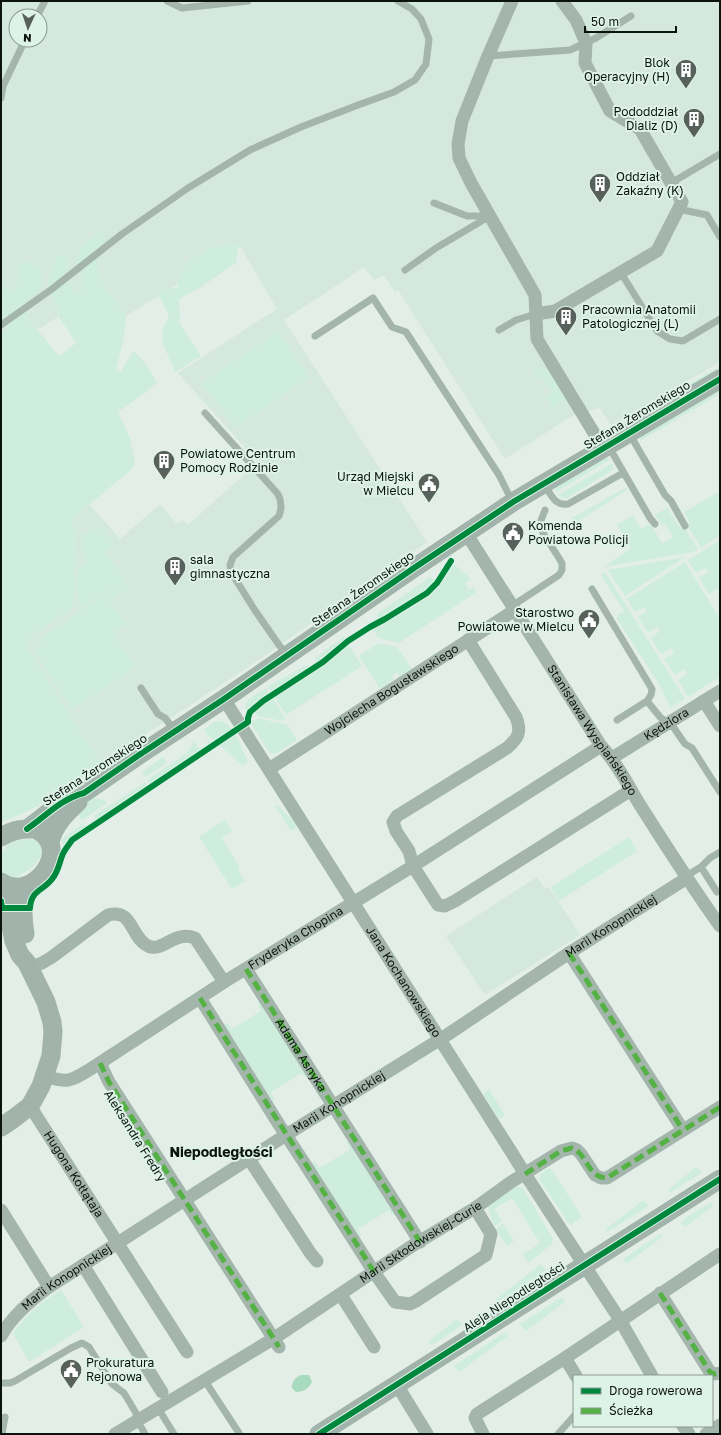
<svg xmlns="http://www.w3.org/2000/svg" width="721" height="1435" font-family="'Golos Text',sans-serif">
	<rect width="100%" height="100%" fill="#e3eee8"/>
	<path fill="#d4e8dd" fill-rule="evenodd" d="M1,1H720V362L611,426L600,408L575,414L505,459L398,290L395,292L384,275L374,280L364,267L284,320L427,542L260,659L101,764L27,647L32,635L72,608L74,598L76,532L71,520L90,505L120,539L160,504L176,523L181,522L183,519L188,525L258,462L178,373L277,309L240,246L126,316L100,279L57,307L58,317L37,330L1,365ZM16,16H40V40H16Z
		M537,877L545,889L549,887L580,935L485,995L446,936Z"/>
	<path fill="#ceeddc" d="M101,231L108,241L96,256L100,279L126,316L124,337L116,369L120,372L134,351L145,363L157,382L149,390L118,412L130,438L135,464L132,469L71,520L76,532L74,598L72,608L32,635L27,647L101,764C70,786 38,810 1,822V332L7,330L4,320H1V288L16,290L19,264L23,261L42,268L41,280L42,289L24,304L27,311L31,324L42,335L59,356L76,343L58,315L57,307L48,285L50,270L58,255L65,256L69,261C66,274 69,284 76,295L84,289L80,280L83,270L76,259L83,245Z
		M239,243L236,263L201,287L179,299L180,324L201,356L175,372L163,344V327L169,318C167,309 161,302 159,293L163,290L177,288L186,263L208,249Z
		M278,331L309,377L237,427L201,384Z
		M720,366V370L623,426L622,423Z
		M544,367L548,370L566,399L552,408L546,398L553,392L542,376L535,379L533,376L535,371Z
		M720,388V394L640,441L642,435Z
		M604,457L611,459L556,492V487Z
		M613,463V469L611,471L567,498H563L558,495Z
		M627,487V490L575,523L572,518Z
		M720,491V535L701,548L687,525L690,523L684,512Z
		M667,508L681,529L684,527L698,549L693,552L605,567V566L631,548L617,525L633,515L641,529L648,525L652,526L662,543L673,537L665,524L662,526L655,515Z
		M98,525L115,544L106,553L125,579L82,607C74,596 78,584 77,571L87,563L81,545L82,536Z
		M720,540V591L718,588L709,594L699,578L708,572L705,568L696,573L688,560Z
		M685,557L625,596L608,570Z
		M685,562L720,619V677L688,697L678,680L687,674L684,669L675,675L664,659L674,653L671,648L661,654L651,638L660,631L657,627L648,633L638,617L647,611L644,607L635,612L627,599Z
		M454,564L471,579L465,583L469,590L475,586V593L399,643L378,638L372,628L421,599L437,586Z
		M605,572L685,699L671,707L663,693L664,692L617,619L618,615L624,611L601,575Z
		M430,577L435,580V583C425,593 382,622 369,624L379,617L377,614Z
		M124,581L129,588L101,607L110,601L126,624L113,633L135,666L132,668L130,671L72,709L35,652L42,646L38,640Z
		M344,637L346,641L317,663L315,659L329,647Z
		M379,643L397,647L412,669L400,676L397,672L392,676L394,679L380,689L359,656Z
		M348,644L362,666L286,715L274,696L324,663Z
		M307,665L309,668L272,693L268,686Z
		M266,688L270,694L261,700L249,712L246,711C242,700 258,693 266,688Z
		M272,697L285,718L284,721L257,716V714L253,713L264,703Z
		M257,718L288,725L297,740L275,754L270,753L251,724V720L256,721Z
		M217,721L224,722L232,729L215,741L208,736L204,730L214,722Z
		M233,733L236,735L248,762L243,766L218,744Z
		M205,738L212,743L151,785L147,780L187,753L194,741L199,749L209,744Z
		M163,757L167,763L145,777L142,772Z
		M145,782L148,787L95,823V815Z
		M93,798L102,800L104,799L107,803L82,820L76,811Z
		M277,805L294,821L297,827L291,831L275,806Z
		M224,820L232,831L222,838L240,868L238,870L245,881L232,889L199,837Z
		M83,824L86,828L71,838L64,848L62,840L64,837Z
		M35,837C36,839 39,842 41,845C44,853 37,864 31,868C25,873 20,872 16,880L8,877L1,870C1,855 1,843 20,840C26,839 29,840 35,837Z
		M629,837L637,851L559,901L551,887Z
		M261,1001L311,1078H306L302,1073L271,1092L275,1100L273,1103L223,1024L227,1023L232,1029L261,1011L258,1006L259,1002Z
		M489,1089L505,1115L499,1119L483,1094Z
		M348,1139L396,1215H392L389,1210L358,1229L361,1237L359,1238L311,1162H315L319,1168L350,1150L347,1143Z
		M696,1167L702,1172L701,1173L671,1192L668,1190Z
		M548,1168L552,1170L582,1217L570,1225L540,1180V1175Z
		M516,1187H520L523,1188L553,1239L552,1244L551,1245L528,1263L523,1254L540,1243L512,1198L494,1209L502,1221L495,1226L490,1216L488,1206Z
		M643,1200L649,1206L608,1231L605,1230Z
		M710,1203L713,1204V1206L685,1227L681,1223L684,1219Z
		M503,1223L514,1241L507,1246L496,1229Z
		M660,1234L663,1236L662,1237L629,1262L627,1263L623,1259Z
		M541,1264L546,1269V1270L498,1302L495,1300Z
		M61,1290L84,1327L29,1362L13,1333C26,1315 41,1302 61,1290Z
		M562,1297L565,1302L526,1331L520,1324Z
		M457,1319L463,1325L432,1345L428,1342L429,1341Z
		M505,1332L508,1335V1336L459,1372L454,1366Z"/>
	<path fill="#a8dac0" d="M301,1375H309L312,1382C308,1389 303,1392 296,1392L292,1388C291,1382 296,1377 301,1375Z"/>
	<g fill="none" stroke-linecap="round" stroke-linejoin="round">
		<path stroke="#a4b5ac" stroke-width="7" d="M167,1L182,8L248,1
			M37,16L45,1
			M488,56L570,50L596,38L631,16
			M1,98L3,86L25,40
			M671,183L720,154
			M434,203L467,216H488
			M678,209L707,215L720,237
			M405,270L436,248L490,216
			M621,273L657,331L670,339L683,341L720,319
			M1,325L52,289L122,234L188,188L250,150L301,127L358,105L394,92L415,80L426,64L429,39L421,19L412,9L398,1
			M499,330L516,320L536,314
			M315,336L373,298L392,327L406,332L499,475L512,501
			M205,413L278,494C282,502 282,508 279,516L233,557L230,565L231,572L254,609L279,645L287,655
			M629,433L665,495L671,501L685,526
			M609,447L650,518L655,524
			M544,484C551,494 554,506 568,504L623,473
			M592,589L652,689L651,695L647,701
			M512,606L559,575L562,570V563L540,528V523L545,510
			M141,688L158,714L165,718L175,731
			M617,720L647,701L660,717L674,728L685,744L692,748L720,792
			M701,867L710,858L720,852
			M686,876L701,867L717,892
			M205,1381L239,1433
			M1,1383H10L15,1381L71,1348L82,1343L89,1347L112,1384L124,1393L136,1413L137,1420L145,1434
			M158,1408L174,1434
			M2,1434L5,1417
			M558,1434L574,1416"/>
		<g stroke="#a4b5ac" stroke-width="13">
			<path d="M512,1L488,56L462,121L458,144L459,158L471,183L535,295L537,339L603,448"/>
			<path d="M536,314L555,311L657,251L682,202L640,129L610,111L585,63L586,43L576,20L562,1"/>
			<path id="s1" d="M466,533L601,746C617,763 628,785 640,805C666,846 692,887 720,926"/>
			<path d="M468,640L516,717C522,733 518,738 507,748L397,816L393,822L396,831L409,851L413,866L438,905L445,906L455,901L631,790"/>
			<path id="s2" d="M224,699L512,1153L525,1174L620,1320L652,1376"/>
			<path d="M704,701L720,726"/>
			<path id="s3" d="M612,758L720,691"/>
			<path id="s4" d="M269,769L515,610"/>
			<path d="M569,953L683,1130"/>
			<path d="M29,968L42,963L52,957L108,915C133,908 130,937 148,946C163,953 174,930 195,938L224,982"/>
			<path id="s5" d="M246,969L420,1242"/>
			<path d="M200,998L278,1123L303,1161L374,1272L395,1302L410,1304L416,1301L486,1255L491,1234L475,1208"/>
			<path d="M100,1063L109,1082L279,1347"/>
			<path id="s6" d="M44,1076C68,1083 69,1082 89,1070L224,982L413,866L601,746"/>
			<path id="s7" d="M30,1106L187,1352"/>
			<path d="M249,1159L311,1254L317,1261"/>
			<path d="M1,1210L49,1287"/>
			<path d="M83,1265L162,1392"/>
			<path d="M660,1293L710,1372L715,1374L720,1373"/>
			<path d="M341,1295L374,1347"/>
			<path id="s8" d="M1,1336C12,1316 31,1300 49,1287L286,1135L447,1035L569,953L687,878"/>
			<path d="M565,1358L576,1376"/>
			<path d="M397,1385L427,1434"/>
			<path d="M683,1426L689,1434"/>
			<path id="s9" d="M115,1434L273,1339L415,1244L475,1208L511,1182L561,1151L572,1148L577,1150L581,1154L595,1175L601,1178H607L720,1107"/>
			<path d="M483,1434L475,1418L477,1414L565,1358L720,1254"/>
			<path d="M706,1434L720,1425"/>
		</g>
		<path stroke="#a1b3aa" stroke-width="19" d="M27,829C46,816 61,799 84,793L139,755L224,699L414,568L513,502L720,379
			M1,837C9,832 17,829 27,829C35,828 37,829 43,834C69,856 29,903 1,882
			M50,842C54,825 65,814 78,802
			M25,934C22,917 22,902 26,886
			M1,1127L13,1119L30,1106L35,1097L41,1086L51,1056L53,1032L52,1022L46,1002L27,963L20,955L14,941L10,922L8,895L5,885
			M319,1434L720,1179"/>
		<path stroke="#54b144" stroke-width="5" stroke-dasharray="10 5" stroke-linecap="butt" d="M569,953L683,1130
			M246,969L420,1242
			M200,998C257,1090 317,1180 374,1272
			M100,1063L109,1082L279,1347
			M525,1174L561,1151L572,1148C588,1154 587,1178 607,1178L720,1107
			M660,1293L710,1372L715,1374L720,1373"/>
		<g stroke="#def3e8" stroke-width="8">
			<path id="cycleway" d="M27,829C46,816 61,799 84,793L139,755L224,699L414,568L513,502L720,379
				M1,901L2,908H30C31,890 43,891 52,879C58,872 59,864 62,856C64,850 69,845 72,840L248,722V718L250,712L263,701L323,662L348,641L370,627L385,619L427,593L437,583L451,561
				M319,1434L720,1179"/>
		</g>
		<use href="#cycleway" stroke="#00873e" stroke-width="6"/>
	</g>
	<defs>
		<g id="building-pin" transform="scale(1.15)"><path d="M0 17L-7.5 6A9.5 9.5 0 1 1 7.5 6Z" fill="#57605b" stroke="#def3e8"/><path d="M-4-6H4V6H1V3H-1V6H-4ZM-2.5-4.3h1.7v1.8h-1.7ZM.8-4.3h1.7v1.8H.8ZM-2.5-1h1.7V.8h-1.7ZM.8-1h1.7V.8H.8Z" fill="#fff"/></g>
		<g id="civic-pin" transform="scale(1.15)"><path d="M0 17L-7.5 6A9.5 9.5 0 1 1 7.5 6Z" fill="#57605b" stroke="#def3e8"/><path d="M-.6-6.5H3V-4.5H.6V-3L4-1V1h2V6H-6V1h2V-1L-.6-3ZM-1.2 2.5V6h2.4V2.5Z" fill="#fff"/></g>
	</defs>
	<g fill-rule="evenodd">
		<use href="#building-pin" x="686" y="70"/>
		<use href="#building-pin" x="694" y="119"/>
		<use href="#building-pin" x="600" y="184"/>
		<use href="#building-pin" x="566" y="317"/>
		<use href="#building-pin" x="164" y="461"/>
		<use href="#civic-pin" x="429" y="484"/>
		<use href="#civic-pin" x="513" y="533"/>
		<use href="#building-pin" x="175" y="567"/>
		<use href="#civic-pin" x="589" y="620"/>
		<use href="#civic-pin" x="71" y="1370"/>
	</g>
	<g text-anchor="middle" stroke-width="4" stroke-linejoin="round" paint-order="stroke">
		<g font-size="12" fill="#0b130f" stroke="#def3e8" text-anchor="start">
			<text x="670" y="67" text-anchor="end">Blok<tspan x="670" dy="14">Operacyjny (H)</tspan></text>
			<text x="678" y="116" text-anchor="end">Pododdział<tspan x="678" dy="14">Dializ (D)</tspan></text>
			<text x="616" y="181">Oddział<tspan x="616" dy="14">Zakaźny (K)</tspan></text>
			<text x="582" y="314">Pracownia Anatomii<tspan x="582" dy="14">Patologicznej (L)</tspan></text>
			<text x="180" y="458">Powiatowe Centrum<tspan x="180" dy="14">Pomocy Rodzinie</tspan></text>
			<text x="414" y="481" text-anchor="end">Urząd Miejski<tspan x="414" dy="14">w Mielcu</tspan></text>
			<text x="528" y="530">Komenda<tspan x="528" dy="14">Powiatowa Policji</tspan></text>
			<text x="190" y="564">sala<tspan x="190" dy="14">gimnastyczna</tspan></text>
			<text x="574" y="617" text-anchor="end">Starostwo<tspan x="574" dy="14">Powiatowe w Mielcu</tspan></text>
			<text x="86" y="1367">Prokuratura<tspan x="86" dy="14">Rejonowa</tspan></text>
		</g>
		<g font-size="12" fill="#0b130f" stroke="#def3e8">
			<text transform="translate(637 415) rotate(-31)" y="4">Stefana Żeromskiego</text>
			<text transform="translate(363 589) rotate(-35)" y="4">Stefana Żeromskiego</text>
			<text dy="4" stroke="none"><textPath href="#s4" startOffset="146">Wojciecha Bogusławskiego</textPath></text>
			<text dy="4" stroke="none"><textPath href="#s3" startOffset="64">Kędziora</textPath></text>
			<text dy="4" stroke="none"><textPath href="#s1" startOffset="234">Stanisława Wyspiańskiego</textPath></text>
			<text transform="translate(95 770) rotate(-33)" y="4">Stefana Żeromskiego</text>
			<text dy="4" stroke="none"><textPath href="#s8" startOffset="737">Marii Konopnickiej</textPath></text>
			<text dy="4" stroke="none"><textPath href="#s6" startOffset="293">Fryderyka Chopina</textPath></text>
			<text dy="4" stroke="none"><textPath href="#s2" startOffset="335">Jana Kochanowskiego</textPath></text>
			<text dy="4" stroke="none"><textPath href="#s5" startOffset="102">Adama Asnyka</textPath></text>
			<text dy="4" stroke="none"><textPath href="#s8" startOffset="413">Marii Konopnickiej</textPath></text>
			<text transform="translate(135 1136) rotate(58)" y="4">Aleksandra Fredry</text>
			<text dy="4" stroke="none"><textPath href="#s7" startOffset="81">Hugona Kołłątaja</textPath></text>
			<text dy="4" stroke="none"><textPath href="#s9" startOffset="361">Marii Skłodowskiej-Curie</textPath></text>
			<text dy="4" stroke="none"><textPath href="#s8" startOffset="89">Marii Konopnickiej</textPath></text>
			<text transform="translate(514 1297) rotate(-33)" y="4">Aleja Niepodległości</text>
		</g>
		<g font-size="14" font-weight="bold" fill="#0b130f" stroke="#def3e8">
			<text x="221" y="1157">Niepodległości</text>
		</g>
	</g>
	<rect width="721" height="1435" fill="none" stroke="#0b130f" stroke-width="4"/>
	<rect x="573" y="1375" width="140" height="52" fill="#def3e8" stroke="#8a9991"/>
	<rect x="581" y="1388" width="20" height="6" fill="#00873e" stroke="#8a9991"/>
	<text x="609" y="1395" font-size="12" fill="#0b130f">Droga rowerowa</text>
	<rect x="581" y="1408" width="20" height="6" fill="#54b144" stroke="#8a9991"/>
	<text x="609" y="1415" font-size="12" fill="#0b130f">Ścieżka</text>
	<g transform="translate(28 28) rotate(183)"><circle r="19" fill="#def3e8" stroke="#8a9991"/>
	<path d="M0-3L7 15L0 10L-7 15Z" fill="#57605b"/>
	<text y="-6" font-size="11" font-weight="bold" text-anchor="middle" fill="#0b130f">N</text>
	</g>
	<path d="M585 26v6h91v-6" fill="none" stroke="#0b130f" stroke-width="2"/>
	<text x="591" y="26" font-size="12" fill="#0b130f" stroke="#def3e8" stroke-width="3" paint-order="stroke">50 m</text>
</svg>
